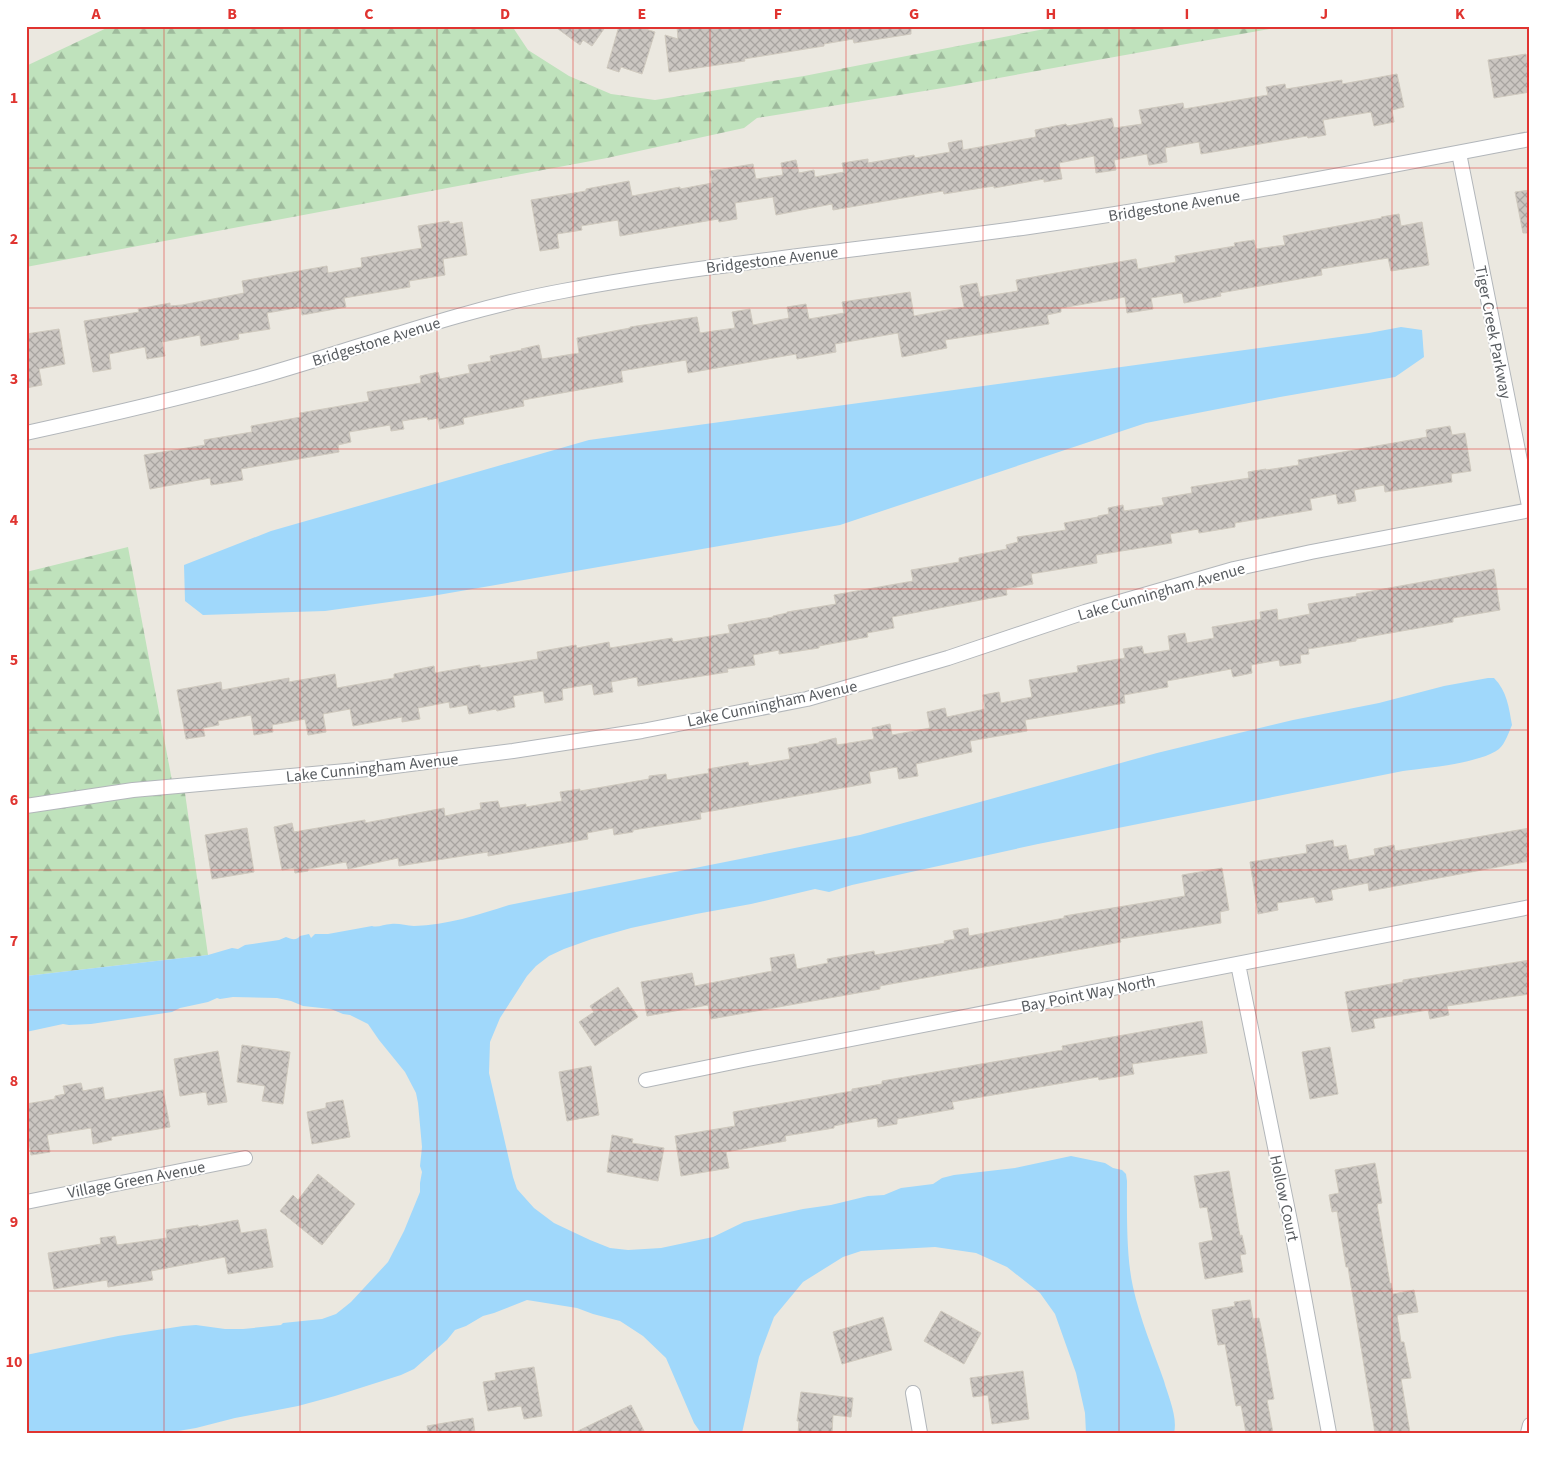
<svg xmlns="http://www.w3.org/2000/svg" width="1556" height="1459" font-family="'Source Sans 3',sans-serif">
	<defs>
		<pattern id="forest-firs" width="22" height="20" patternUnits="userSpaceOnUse" patternTransform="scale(1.25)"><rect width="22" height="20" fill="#bfe2bc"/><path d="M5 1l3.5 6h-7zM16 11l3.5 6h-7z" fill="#9eba9c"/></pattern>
		<pattern id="building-cross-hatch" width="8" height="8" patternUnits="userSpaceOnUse" patternTransform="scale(1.25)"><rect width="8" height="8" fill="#cbc6c1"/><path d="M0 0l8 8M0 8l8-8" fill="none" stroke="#a8a4a0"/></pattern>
	</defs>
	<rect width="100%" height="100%" fill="#ebe8e0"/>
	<path fill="url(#forest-firs)" d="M111,26H512L528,50L569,76L611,94L655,100L804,76L1060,26H1286L949,87L757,118L744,128L607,158L26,267V66Z
		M128,547L173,786H184L208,955L26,976V572Z"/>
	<path fill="#a0d8fb" d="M1401,327L1422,330L1424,357L1395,377L1280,397L1146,423L840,525L432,596L325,611L203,615L185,601L184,565L271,531L589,440L1369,333Z
		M1488,678H1494C1507,691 1509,708 1512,725C1509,732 1505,744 1499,749C1481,763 1427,768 1403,771L1038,844L852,885L829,892L815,889L751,904L696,914L631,928L592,939L564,949L549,956L536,966L527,976L500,1018L490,1042L489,1073L513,1177L517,1189L534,1208L554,1223L590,1240L610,1248L628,1250L661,1248L713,1237L744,1222L803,1209L831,1205L868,1196L884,1195L901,1188L933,1184L942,1178L954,1175L1015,1168L1071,1156L1105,1163L1113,1168L1122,1170L1126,1174L1127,1181C1127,1212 1126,1256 1133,1287C1140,1319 1153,1350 1164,1381C1168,1396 1178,1417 1174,1433H1086L1085,1413L1076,1373L1055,1314L1040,1293L1007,1267L976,1253L935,1247L861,1251L843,1257L803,1282L774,1317L759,1357L742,1433H701L694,1423L666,1358L643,1336L620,1321L593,1314L577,1308L527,1300L494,1313L483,1316L466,1326L455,1330L447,1340L414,1369L401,1375L335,1396L298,1406L235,1418L196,1428L166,1433H26V1355L118,1336L183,1326L196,1325L225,1329H243L281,1325L283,1323L322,1319L336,1314L351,1302L388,1262L404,1231L420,1192V1183L422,1172L420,1166L422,1147L418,1103L416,1093L405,1072L379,1040L368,1024L350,1015L343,1014L331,1009L303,1006L291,1001L277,998L233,997L220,999L217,998L208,1002L180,1008L172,1012L91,1024L69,1025L63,1024L26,1032V976L208,955L232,948L238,949L245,945L279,940L286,937C291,939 296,941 300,936L309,934L311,938L315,934H328L372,926C378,928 384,924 391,924C399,923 406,926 414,926C447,925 478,915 509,905L860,835L1157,753L1293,720L1379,703L1444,686Z"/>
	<path fill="url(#building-cross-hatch)" stroke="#cfc9be" d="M554,26H606L592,46L583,40L580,45Z
		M619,26H636L655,32L642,74L621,67L619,72L607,68Z
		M677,26H911V34L854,43L853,39L824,44V46L744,59L745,61L669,72L665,35L678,39Z
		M1526,54L1530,80V92L1494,98L1488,60Z
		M1397,74L1404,107L1392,110L1394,122L1374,126L1371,112L1323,120L1326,135L1308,138L1307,136L1201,154L1199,142L1165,148L1167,162L1149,165L1147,154L1114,160L1116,170L1096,173L1094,156L1059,163L1062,179L1044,182V179L994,188V186L944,194L943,191L833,210L832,204L776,215L773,197L735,203L737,219L719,222L718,219L620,236L618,220L581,226L582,230L557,234L559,248L540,251L531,200L586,191V189L629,181L632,196L680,187V189L712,183L710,171L753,164L756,179L783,175L781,163L796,160L799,173L814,170L815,177L844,172L842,163L868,159V163L914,155L915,158L950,152L948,143L962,140L963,150L1036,137L1035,130L1066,124L1067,126L1112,118L1114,128L1142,124L1139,110L1183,103L1184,109L1268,95L1266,87L1285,84L1286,89L1342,80V84Z
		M1530,190V233H1523L1515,192Z
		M1399,214L1401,226L1422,222L1429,265L1391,271L1388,258L1321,269L1322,275L1220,293L1221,296L1184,303L1182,293L1151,298L1153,309L1127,313L1125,297L1061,308V312L1047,315L1049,324L945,340L947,348L902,357L898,333L835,344L836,352L797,359L796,354L688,373L686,360L621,371L623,382L523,400L524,406L463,418L464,424L440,429L438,418L428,420L427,417L402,421L404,429L391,431L390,425L349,432L351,442L338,445L339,452L241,469L243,480L211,485L210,478L150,489L144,455L205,445L204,440L252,432L251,426L301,417L300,413L369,401L367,392L421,383L420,376L438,372L440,379L470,373L468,365L491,361L490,356L522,350L521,349L539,345L542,359L579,353L577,338L630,328V327L697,317L700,333L735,328L732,312L750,309L753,325L789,318L787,307L806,304L809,319L844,313L842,302L910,292L914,316L964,307L960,286L977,283L980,297L1018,291L1016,280L1136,259L1138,269L1176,262L1175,256L1235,246L1234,243L1254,240L1256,249L1285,245L1283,236L1382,218L1381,217Z
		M449,221L450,224L462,222L467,255L443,259L445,275L409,281L410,287L344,298L346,307L302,315L301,307L267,313L270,329L238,334L239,339L201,346L200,335L162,342L165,356L147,359L145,347L109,354L111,369L93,372L84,321L139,312L138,309L170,303V306L182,305L244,293L242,281L327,266L328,273L362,267L361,258L422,248L418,226Z
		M59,329L65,364L39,369L42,385L26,388V334Z
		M1450,426L1452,435L1465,433L1471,471L1451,474L1452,482L1385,492L1384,485L1354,490L1356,501L1338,504L1336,494L1310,499L1312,510L1235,523V527L1199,533L1198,529L1170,534L1172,543L1096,555L1097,563L1031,574L1033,584L1006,589L1007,595L892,617L894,628L867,633L868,637L819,646V648L779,654V650L753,655L755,665L727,669L728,672L638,686L637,677L611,682L613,692L594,695L592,684L562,689L563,700L545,703L543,691L513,696L515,707L497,711L496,709L469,714L467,705L450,708L449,702L418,708L420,719L402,722V717L353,726L350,709L323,714L326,732L308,735L305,719L272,725L273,732L254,735L251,715L218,721L219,725L203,728L205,736L186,739L177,690L221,682L222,690L289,678V682L335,674L337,688L394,678V674L434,666L435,673L480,665V668L538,659L537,652L576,645L577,648L609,642L610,648L672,638L673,642L730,633L728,625L773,617V616L787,613V612L836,604L834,595L913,581L911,570L959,562V558L1007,549L1006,545L1018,542L1017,537L1066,530L1064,523L1098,517V516L1109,514L1108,508L1123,505L1124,511L1164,505L1162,498L1192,493L1191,487L1249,478L1248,472L1266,469V470L1299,465L1298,460L1427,437L1426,430Z
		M1494,569L1500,610L1453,618V622L1356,639V641L1308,649L1309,654L1300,655L1301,663L1280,666L1279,660L1251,665L1252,673L1233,677L1231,669L1167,681L1168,687L1124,695L1125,703L1025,720L1027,731L970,741L972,752L916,764L918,776L899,779L897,767L869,772L871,783L700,813L701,819L633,830V832L614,835L613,828L587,833L588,839L488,856V852L399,866L398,858L348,869L346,862L308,869V871L295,873L294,868L282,870L274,827L292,823L294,832L365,820V823L444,808L445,816L481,809L480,803L498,801L500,808L526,804V807L562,801L560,792L580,789V791L649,779V776L666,774L667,780L709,773L708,769L748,762L749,766L790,759L788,748L819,743V742L836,738L837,745L874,739L872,728L890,724L892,735L930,728L927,712L945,708L947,717L985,709L983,695L999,692L1001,703L1032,697L1029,680L1078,672L1077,666L1125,658L1123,649L1142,646L1144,654L1170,650L1168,636L1185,633L1187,643L1214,638L1212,627L1261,619L1260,612L1277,609L1278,620L1310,614L1308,604L1357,596L1356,594Z
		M247,828L254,872L212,879L205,835Z
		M1530,828V861L1369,891L1368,883L1331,890L1333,900L1316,903L1314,897L1277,903L1278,910L1258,914L1250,862L1307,853L1306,845L1333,840L1334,847L1346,845L1349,860L1375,855L1374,849L1394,845L1395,851Z
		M1222,868L1229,910L1220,912L1221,923L1120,939L1121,942L880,986V989L711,1019L708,1005L647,1016L641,982L692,973L695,986L772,971L770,958L794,954L797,969L828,963L827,959L874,951L875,955L945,943L944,941L955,939L953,931L968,928L969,936L1064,918V916L1185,896L1182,875Z
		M1530,960V994L1447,1006L1449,1015L1430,1019L1428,1010L1373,1019L1375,1028L1352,1032L1345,992L1403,982V980Z
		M618,987L638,1017L595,1046L579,1022L594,1012L590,1006Z
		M1202,1021L1207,1053L1132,1064L1134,1074L1099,1080L1098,1077L952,1102L954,1109L897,1119V1124L878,1127L877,1118L848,1123L834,1126V1128L785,1136L786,1141L726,1152L729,1168L681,1176L675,1136L735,1126L733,1112L852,1091V1089L882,1084V1081L1063,1050L1062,1046Z
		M242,1045L290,1052L283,1104L262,1101L265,1086L237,1082Z
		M1330,1047L1338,1094L1310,1099L1302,1052Z
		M218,1051L227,1102L208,1105L206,1092L180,1096L174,1059Z
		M591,1066L599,1115L567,1121L559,1072Z
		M81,1083L83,1091L103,1087L105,1100L163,1090L170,1127L111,1137L112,1140L93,1144L91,1128L47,1135L50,1152L31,1155L29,1142H26V1104L55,1099V1096L65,1094L63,1086Z
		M343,1100L350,1137L312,1144L307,1112L326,1108V1103Z
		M612,1135L633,1139L632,1143L664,1148L658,1181L607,1172Z
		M1375,1163L1382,1203L1377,1204L1390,1284L1391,1283L1393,1294L1414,1290L1418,1312L1397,1315L1401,1342H1404L1411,1378L1401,1379L1410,1433H1375L1348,1267H1346L1337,1211L1332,1212L1329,1195L1339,1193L1335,1170Z
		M1229,1171L1240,1236L1242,1235L1246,1254L1240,1255L1243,1272L1205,1279L1199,1243L1213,1240L1207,1207L1200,1208L1194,1176Z
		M318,1174L355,1204L322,1245L280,1211L293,1195L298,1200Z
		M238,1220L241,1233L266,1229L273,1267L228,1274L225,1257L151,1271L153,1280L108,1287L107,1280L54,1289L48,1253L101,1244L100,1238L115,1236L117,1245L167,1238L166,1230L198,1225V1227Z
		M1250,1300L1253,1319L1259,1318L1263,1337L1274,1399L1267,1400L1273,1433H1246L1241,1405L1236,1406L1225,1344L1218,1345L1212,1310L1235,1306L1234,1302Z
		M941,1311L981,1333L964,1364L924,1341Z
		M883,1317L892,1350L842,1364L833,1332Z
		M534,1367L542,1416L524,1419L521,1406L488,1411L483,1382L496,1380L495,1373Z
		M1023,1371L1029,1419L992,1424L988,1395L973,1397L970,1378Z
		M801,1392L853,1398L851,1417L833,1415L832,1433H798L799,1421H797Z
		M631,1405L645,1433H574Z
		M473,1418L475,1433H428L427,1426Z"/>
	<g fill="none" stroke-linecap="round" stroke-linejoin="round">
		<g stroke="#b2b6ba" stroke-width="16">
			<path id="street" d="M1459,153L1530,511
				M26,433C104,416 182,398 258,377C360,348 459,310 563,291C717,262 873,249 1029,227C1197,203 1363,171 1530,139
				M26,806L133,790L379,768L513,751L642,731L807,699L948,658L1085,612L1234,569L1311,552L1530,510
				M1238,964L1291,1226L1329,1433
				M646,1080L748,1059L1530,907
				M26,1202L245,1158
				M913,1393L920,1433
				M1528,1433L1530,1425"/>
		</g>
		<use href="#street" stroke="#fff" stroke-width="14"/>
	</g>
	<path fill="none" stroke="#e03430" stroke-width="1" stroke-opacity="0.55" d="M164,26V1433M300,26V1433M437,26V1433M573,26V1433M710,26V1433M846,26V1433M983,26V1433M1119,26V1433M1256,26V1433M1392,26V1433M26,168H1530M26,308H1530M26,449H1530M26,589H1530M26,730H1530M26,870H1530M26,1010H1530M26,1151H1530M26,1291H1530"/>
	<g text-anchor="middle" stroke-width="4" stroke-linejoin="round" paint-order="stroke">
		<g font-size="16" fill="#585c60" stroke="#fff">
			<text transform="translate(1174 205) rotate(-9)" y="6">Bridgestone Avenue</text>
			<text transform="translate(772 259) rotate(-7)" y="6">Bridgestone Avenue</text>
			<text transform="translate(1494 332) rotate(79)" y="6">Tiger Creek Parkway</text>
			<text transform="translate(376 341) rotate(-17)" y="6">Bridgestone Avenue</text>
			<text transform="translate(1161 591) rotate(-16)" y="6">Lake Cunningham Avenue</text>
			<text transform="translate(772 703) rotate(-12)" y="6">Lake Cunningham Avenue</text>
			<text transform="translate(372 767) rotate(-6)" y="6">Lake Cunningham Avenue</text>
			<text transform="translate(1088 993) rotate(-11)" y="6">Bay Point Way North</text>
			<text transform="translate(136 1179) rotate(-11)" y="6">Village Green Avenue</text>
			<text transform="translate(1285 1198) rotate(78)" y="6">Hollow Court</text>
		</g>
	</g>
	<rect width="1556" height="1459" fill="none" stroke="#ffffff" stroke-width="55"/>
	<rect x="28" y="28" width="1500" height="1404" fill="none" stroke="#e03430" stroke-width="2"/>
	<g font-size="16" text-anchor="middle" font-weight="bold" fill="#e03430">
		<text x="96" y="19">A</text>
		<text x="232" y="19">B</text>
		<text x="369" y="19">C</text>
		<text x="505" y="19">D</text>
		<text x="642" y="19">E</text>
		<text x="778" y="19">F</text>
		<text x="914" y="19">G</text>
		<text x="1051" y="19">H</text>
		<text x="1187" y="19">I</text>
		<text x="1324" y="19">J</text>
		<text x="1460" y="19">K</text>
		<text x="14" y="103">1</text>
		<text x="14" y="244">2</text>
		<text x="14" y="384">3</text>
		<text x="14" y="525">4</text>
		<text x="14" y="665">5</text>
		<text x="14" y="805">6</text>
		<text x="14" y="946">7</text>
		<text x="14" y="1086">8</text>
		<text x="14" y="1227">9</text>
		<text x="14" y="1367">10</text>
	</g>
</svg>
